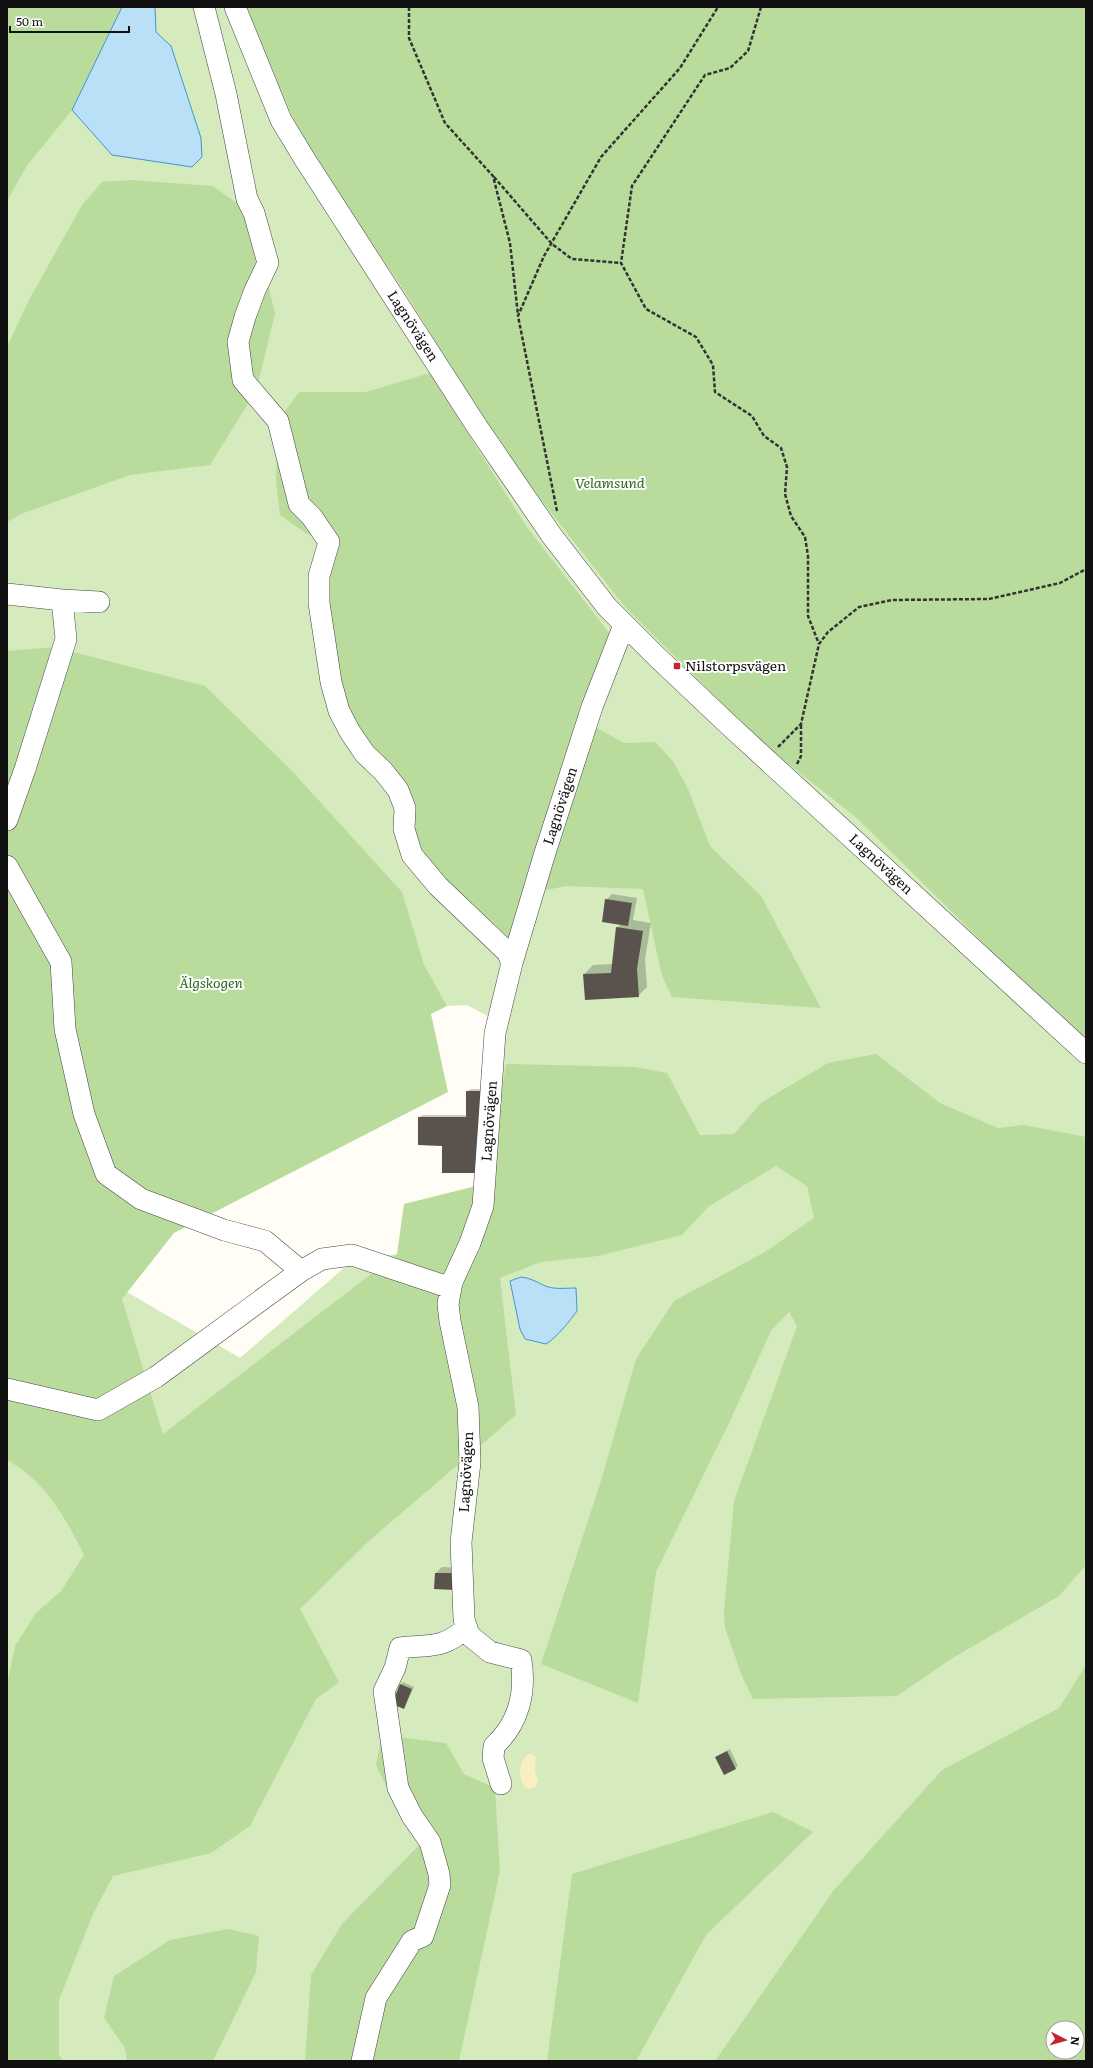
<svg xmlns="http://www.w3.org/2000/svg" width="1093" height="2068" font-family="Literata,serif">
	<rect width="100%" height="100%" fill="#fffdf5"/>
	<path fill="#d5ebbd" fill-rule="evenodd" d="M7,7H1086V2061H7V1222L240,1358L352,1261L397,1254L473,1214L491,1018L467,1005L447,1006L424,964L410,920L7,1019ZM1053,2028H1077V2052H1053Z"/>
	<path fill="#b9dc9c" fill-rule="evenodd" d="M7,7H122L72,110L26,167L7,201Z
		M247,7H1086V1039L1031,990L858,819L762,743L626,608L541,500L484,419L405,292L324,174L294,120L255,30Z
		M130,180L213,186L252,214L275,314L256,391L210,465L130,475L21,514L7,522V347L29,300L82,205L102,182Z
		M430,373L526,526L613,638L590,724L624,743L655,742L673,761L688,789L710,846L761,896L821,1008L672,997L662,976L643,889L566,886L542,891L507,952L412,855L405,808L350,732L322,625L329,543L307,534L280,515L276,482L278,421L299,392H366Z
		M54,647L205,686L292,771L402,892L424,964L447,1006L431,1014L448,1092L174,1233L122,1299L163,1434L397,1254L404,1204L492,1182L500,1104L506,1064L635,1067L667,1073L700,1135L734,1134L762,1102L828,1063L876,1054L940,1103L998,1128L1024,1125L1086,1137V1565L1059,1596L951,1659L897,1696L753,1699L742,1676L725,1628L724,1612L734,1501L797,1326L789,1312L771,1331L729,1423L656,1572L638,1703L541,1664L600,1484L636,1359L674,1301L765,1252L814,1218L807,1186L776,1166L709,1206L682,1235L598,1256L541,1262L500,1278L516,1415L371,1539L300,1609L339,1682L316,1699L250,1826L211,1853L113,1876L93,1914L59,2000V2055L63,2061H7V1685L15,1646L36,1613L61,1591L84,1555C66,1518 44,1480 7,1460V651Z
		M1086,1665V2061H715L834,1890L942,1770L1059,1708ZM1053,2028H1077V2052H1053Z
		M382,1735L446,1743L464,1774L495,1788L500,1871L459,2061H305L311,1975L342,1924L423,1841L402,1818L376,1765Z
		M773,1812L813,1832L706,1935L636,2061H547L572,1874Z
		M228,1929L259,1936L256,1972L213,2061H127L125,2048L104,2018L114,1976L170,1940Z"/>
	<path fill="#fbeec1" d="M531,1753L536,1757L535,1771L538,1780L535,1788L530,1789L524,1787C518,1776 518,1759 531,1753Z"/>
	<path fill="#b9e0f7" stroke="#3f96cf" d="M122,7H155L156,32L171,46L201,138L202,157L192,167L112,155L72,110Z
		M521,1277C530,1278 535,1281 543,1285C553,1290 564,1288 576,1288L577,1311C570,1321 556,1338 546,1344L525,1339L520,1329L510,1281Z"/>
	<path fill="#0003" d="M612,894L637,898L633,920L651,923L645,959L647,987L638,996L584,974L593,965L613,964L617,928L621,924L606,900Z
		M470,1089H486V1131L419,1118L422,1115H467V1092Z
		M442,1567L460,1568L435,1588L436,1573Z
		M403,1682L414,1687L404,1708L400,1685Z
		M730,1749L738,1766L735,1768L716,1757Z"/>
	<path fill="#5a524d" d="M605,899L632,903L628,926L602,922Z
		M616,927L643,931L637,969L639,997L585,1000L583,974L611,973Z
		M466,1091H484L478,1173H442V1146L418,1145V1117H466Z
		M435,1573H454V1590L434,1589Z
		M400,1684L412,1689L404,1709L392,1704Z
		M727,1751L736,1769L724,1775L715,1757Z"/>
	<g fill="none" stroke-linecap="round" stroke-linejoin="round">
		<g stroke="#444" stroke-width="22">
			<path id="minor" d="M204,7L226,94L247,199L254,213L268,263L255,290L245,317L238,342L243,380L278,421L299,504L312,517L329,542L319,576V603L331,682L339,711L350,732L365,754L383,771L398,790L405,808L404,829L412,855L438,886L507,952L512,963
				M235,7L281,120L304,158L476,425L552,536L607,607L657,657L730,726L1086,1053
				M7,594L62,600L99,602
				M7,820L25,769L66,639L62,600
				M7,866L61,962L65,1029L84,1114L106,1174L141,1199L224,1230L265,1241L301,1271
				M7,1389L98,1410L156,1377L268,1295L301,1271L322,1259L352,1255L451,1288
				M501,1784L493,1758L494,1746C519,1723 526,1692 521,1660L490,1652L469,1635L464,1619L461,1542L470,1462L468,1407L450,1321L448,1304L452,1282L470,1243L483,1206L495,1033L512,963L544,856L592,707L624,625
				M362,2061L376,1998L412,1941L423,1936L440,1885L439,1874L430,1842L412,1816L398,1788L384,1691L395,1668L400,1648C432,1644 440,1650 467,1628"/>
		</g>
		<path stroke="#333" stroke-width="2.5" stroke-dasharray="4 2" stroke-linecap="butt" d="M409,7V38L445,123L493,176L510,243L518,315
			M761,7L748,51L730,68L705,75L632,186L621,263L646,309L696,337L713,365L715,392L752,416L764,436L781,448L787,467L785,494L791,516L805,537L808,556V616L819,644
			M494,177L552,244L572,259L621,263
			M557,511L518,316L544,256L601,157L680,68L718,7
			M778,747L801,724L819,644L828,632L859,607L892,600L989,599L1060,583L1086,569
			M797,764L801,756V724"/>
		<use href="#minor" stroke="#fff" stroke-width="21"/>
	</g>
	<rect fill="#c4262e" stroke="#fff" stroke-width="1.5" x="673" y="662" width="8" height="8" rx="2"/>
	<g text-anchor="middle" stroke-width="4" stroke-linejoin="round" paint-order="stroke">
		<g font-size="14" fill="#111" stroke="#fff">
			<text transform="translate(413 326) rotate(57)" y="5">Lagnövägen</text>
			<text transform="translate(560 806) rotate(-72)" y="5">Lagnövägen</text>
			<text transform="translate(881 864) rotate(43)" y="5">Lagnövägen</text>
			<text transform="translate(489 1121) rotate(-86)" y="5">Lagnövägen</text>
			<text transform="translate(466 1472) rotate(-87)" y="5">Lagnövägen</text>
		</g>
		<g font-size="14" font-style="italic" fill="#2f6b1f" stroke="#fff">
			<text x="610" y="488">Velamsund</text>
			<text x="211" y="988">Älgskogen</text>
		</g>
		<g font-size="14" fill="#111" stroke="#fff" text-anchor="start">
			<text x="685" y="671">Nilstorpsvägen</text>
		</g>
	</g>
	<rect width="1093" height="2068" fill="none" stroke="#111111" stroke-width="16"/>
	<g transform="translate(1065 2040) rotate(96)"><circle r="19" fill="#ffffff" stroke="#a0a0a0"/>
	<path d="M0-3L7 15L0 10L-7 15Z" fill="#c4262e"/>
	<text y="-6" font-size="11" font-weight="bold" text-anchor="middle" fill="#111111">N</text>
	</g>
	<path d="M10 26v6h119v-6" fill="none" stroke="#111111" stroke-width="2"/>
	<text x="16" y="26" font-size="12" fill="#111111" stroke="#ffffff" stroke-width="3" paint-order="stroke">50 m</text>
</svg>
